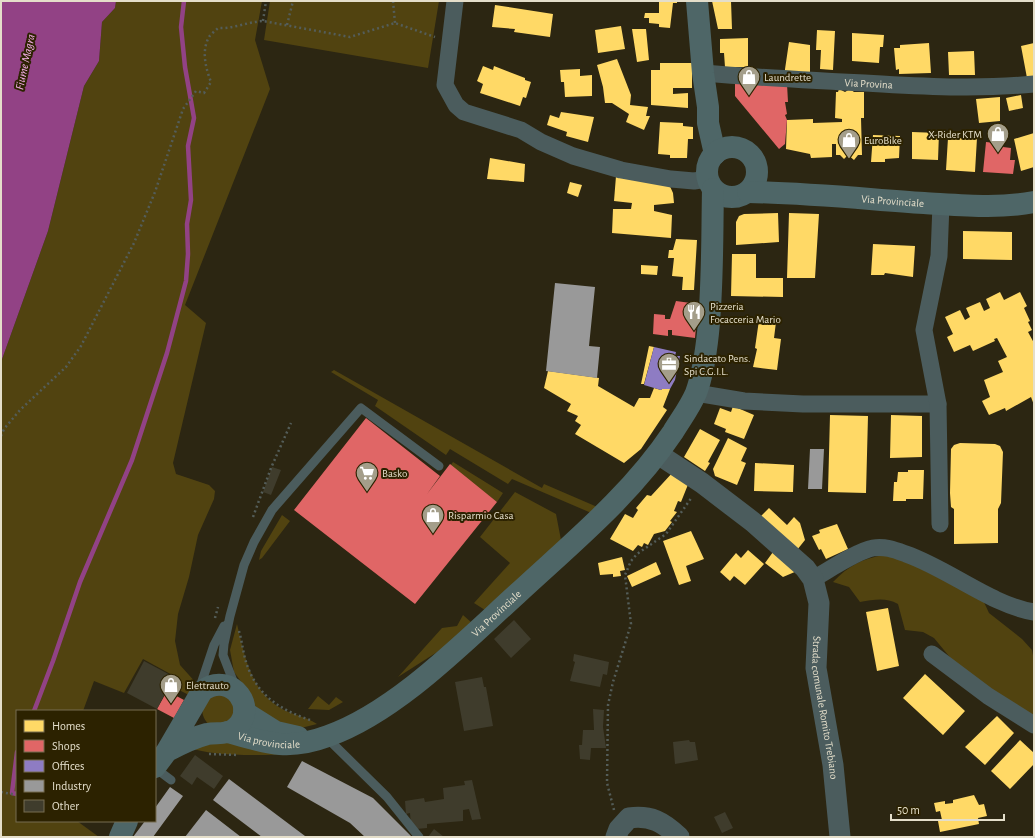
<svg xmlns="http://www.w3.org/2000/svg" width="1035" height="838" font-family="'Alegreya Sans',sans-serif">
	<rect width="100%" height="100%" fill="#2c2612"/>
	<path fill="#514310" d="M116,1H262L255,40L270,89L185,305L206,323L173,463L176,474L209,485L215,491L214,499L198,535L189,577L178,614L175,641L180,665L197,684L193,697L171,686L176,677L143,659L124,693L94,681L83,711H17V821H77L99,837H1V362L48,231L84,86L99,61L102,22L115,8Z
		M270,1H439L428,68L264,40Z
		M334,370L542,488L544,484L602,509L596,515L512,479L508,484L450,449L446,455L375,406L378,400L331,372Z
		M453,462L503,493L497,502L450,466Z
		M515,492L556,514L561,540L485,610L474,603L510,563L480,537Z
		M282,515L290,521L262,558L259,560L261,551Z
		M883,555L896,556L983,600L989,613L1022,639L1032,650L1034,661V718L1014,706L953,661L934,638L923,632L905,630L898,604C885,597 874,600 860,602L849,587L833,582C848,566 862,559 883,555Z
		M463,615L472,623L445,647L398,677L442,628L457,626Z
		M237,624C245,657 250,692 284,710C294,715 309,718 317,724L297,729L254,712L247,690L234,672L230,650Z
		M207,695H233L235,721L209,725C199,714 202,707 207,695Z
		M318,696L329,705L336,697L343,702L329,710L308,709Z
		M236,741L295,753C269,756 211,757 188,747Z"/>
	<path fill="#924285" d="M1,1H116L115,8L102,22L99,61L84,86L48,231L1,362Z"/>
	<path fill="#ffd966" d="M659,1H677V3H673L670,28L659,27V24L649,23V18H644L645,13H659Z
		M712,1H731L732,29H718Z
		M495,5L553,14L550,37L514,32L515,29L492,27Z
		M621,26L625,49L598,53L595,30Z
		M632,29H646L649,60L637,62Z
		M817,30L835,31L833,70L820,69L821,50H816Z
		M852,33L884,35L883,47H880L879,63L852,61Z
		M748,38V67H725L724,53H720V39Z
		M789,42L810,45V77L784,76Z
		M929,43L931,73L899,74V69L896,70L894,48H900V45Z
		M1034,43V76L1027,78L1021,46Z
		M974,51L975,75H949L948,52Z
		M617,59L631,95L630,105L648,107L646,116H650L644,130L626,122L629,114L612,103H605L603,87L597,65Z
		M660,63H692V88H673V94L688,93V108L651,105V70H660Z
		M483,66L493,70L494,66L525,78V80L531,82L526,98L523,97L520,106L480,93L483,84L477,81Z
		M580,69V76L592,75V96L565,97L564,82H561L560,70Z
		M839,89L845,92L850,89L854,92H864V118H861L862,155H858L854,160L848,155L844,159L840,155H836V144H832V157L811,158L810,154L786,149L787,120L813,119V123L842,122V119L835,118L836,92H838Z
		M1021,95L1023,108L1009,111L1006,98Z
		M1000,97V121L979,123L976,99Z
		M561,112L594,117L588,142L566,136L567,132L547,125L550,115L559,118Z
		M660,122L683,123V126L693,127V139H688L687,158H670V155L658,154Z
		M912,132L939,133L938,160L912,159Z
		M1034,133V167L1021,171L1014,139Z
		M873,135L900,136L899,158L885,159V162H871Z
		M948,138H977L975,172L946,170Z
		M490,158L525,164L524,182L487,179Z
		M616,176L668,182L673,193L674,203L654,205V211L672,215L671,238L612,233L613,209H631L632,203L614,201Z
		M570,182L582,185L578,197L567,193Z
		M778,213L779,242L736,245V222L739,216L744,214Z
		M789,213L819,214L815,278H787Z
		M963,231L1012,232V260L963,259Z
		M676,239L697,240L694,290H682L683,277L672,276L674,258H668L669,250H673Z
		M873,244L915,246L913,277L885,273L884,275H871Z
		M732,254H756V278H783V297L731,296Z
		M641,265L658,266L657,275L641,274Z
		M1000,292L1004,300L1020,292L1027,306L1024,308L1030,321L1028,322L1032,330L1028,332L1034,343V405L1031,397L1006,411L1005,408L989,415L982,401L990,397L984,380L1003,372L998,361L1007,357L997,338L994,339L995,341L973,351L970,345L954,352L947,337L953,334L945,317L960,310L965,320L970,317L966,308L980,302L984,311L990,308L986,299Z
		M759,320L776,322L774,338L781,339L777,370L753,367L757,349L755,348Z
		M649,346L654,347L644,384H641Z
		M548,371L599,378L598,386L634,407L639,398H650L654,388L661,390L662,389H670L663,407L667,410L641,449L624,463L575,434L581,425L575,421L578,416L567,411L571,404L544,388Z
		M733,406L754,415L744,439L725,432L726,429L714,424L720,408L731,412Z
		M830,415L868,416L866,493L828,492Z
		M891,415L922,416V457L890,458Z
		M700,429L720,440L708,462L710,463L705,471L684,457Z
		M728,438L747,448L741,461L746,463L737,485L715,476L713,469Z
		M960,443L995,444L1000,446L1003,452L1001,503L998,509V543L954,544V509L951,507L950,493L951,449L954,445Z
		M755,463L794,465L793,492L754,491Z
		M908,470H924L923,499H906V501H893L894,482H897L898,472H908Z
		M674,471L689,482L681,502L678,501L674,511L677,512L670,521L672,522L665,531L654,534L648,545L644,543L642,547L638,545L633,551L610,539L625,514L633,518L638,510L636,508L647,495L651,496Z
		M769,508L787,525L794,517L800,523L805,540L797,550L759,518Z
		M837,524L848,549L826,559L821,549L819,550L812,536L820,533L819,530Z
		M691,531L704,559L686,566L691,581L679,585L663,541Z
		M748,550L764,564L745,585L734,576L730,581L720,572L736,553L741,558Z
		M773,552L797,571L783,577L765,563Z
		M622,557L625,570L620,571L621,576L613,577V574L600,575L598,563Z
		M656,562L661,574L632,587L627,576Z
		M888,608L899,666L877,671L866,612Z
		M925,674L965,711L943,735L903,698Z
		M997,716L1014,733L985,765L965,747Z
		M1020,740L1034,753V764L1010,789L991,771Z
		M974,795L979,805L984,804L987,816L978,818L979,824L940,832L938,821L942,820L940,811L936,812L934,803L945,801V804L953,803V800Z"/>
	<path fill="#e06666" d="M735,84H787L788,102H785L787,114L785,115L787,120L785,144L779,149L735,96Z
		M986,142L1004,144L1003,147L1011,148L1010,160H1015L1013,174L983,172Z
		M676,301L698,304L695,338L672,335V330H668V336L653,334L654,314L665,315V319H670Z
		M366,418L440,476L427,494L450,464L497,502L415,604L294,510Z
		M167,691L184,700L174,718L157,709Z"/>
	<path fill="#8e7cc3" d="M654,347L676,352L675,356H680L675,380L670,389H662L661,390L644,385Z"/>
	<path fill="#999" d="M555,283L595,287L589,346L600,347L597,378L546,371Z
		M810,449H824L822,489H808Z
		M302,761L373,798L412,837H365L350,823L287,787Z
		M229,779L305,836L262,837L213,800Z
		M170,787L183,796L153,837H133L145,821H155V808Z
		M206,810L241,837H185Z"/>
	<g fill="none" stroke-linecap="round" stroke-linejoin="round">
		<path stroke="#924285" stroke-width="4.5" d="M34,711L53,661L80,582L132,460L167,353L186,281L188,254L187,224L191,200L188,146L194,118L185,67L181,27L184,1
			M17,752L12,793L17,794"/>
	</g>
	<path fill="#3f3c2c" d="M272,467L281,470L271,495L263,492Z
		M514,620L531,639L511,658L494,639Z
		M574,654L609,662L607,675L603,674L600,687L570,681L575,662L573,661Z
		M144,661L174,677L157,709L127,693Z
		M482,677L484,687H486L493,726L464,731L455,682Z
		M593,709L604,710L603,727L606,748H591L590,760L580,759L579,745H582L583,730H594Z
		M689,740L690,742H695L698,760L675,764L673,742Z
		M195,755L223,776L214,789L197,777L192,785L180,776Z
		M472,780L481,819L472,820L469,809L463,810V821L427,824V828L416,829L411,826L410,813L406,814L405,801L424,798L425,802L444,799L443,788L465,785L464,781Z
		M725,812L733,828L722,833L714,817Z
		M434,829L444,837H428Z"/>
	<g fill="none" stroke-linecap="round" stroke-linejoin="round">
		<path stroke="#545d59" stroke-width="2.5" stroke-dasharray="2 3" stroke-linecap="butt" d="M393,1L395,23
			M263,21L266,1
			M287,25L293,1
			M1,436L4,429L20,410L66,367L81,346L134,243L155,192L183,109L196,91L204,93L211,82C206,69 201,51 209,37C211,34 215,31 218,28C233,29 247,22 263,21L350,37L395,23L435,37
			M253,517L271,468L291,423
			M215,618L218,607
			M239,631C242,641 243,652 246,662C257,696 280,710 313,721
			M209,754L238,755
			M1,792L17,795
			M614,810L607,783L608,705L613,682L631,624L625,575L631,561L637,554L666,534L692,497"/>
		<path stroke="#4b5c5d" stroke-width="9" d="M235,686L223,655L224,644L230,616L244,565L254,542L272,510L361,408L439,466
			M199,690L214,645L224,626
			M326,737L387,797L419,837
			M155,768L171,780"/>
		<g stroke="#4b5c5d" stroke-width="17">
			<path d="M455,1L445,85L456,105L464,112L521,130L541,142L573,156L621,170L671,179L694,181L708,179"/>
			<path id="s1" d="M703,73C762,78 822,81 882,84C933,87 983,89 1034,84"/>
			<path d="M696,393L744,401L803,404H938"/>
			<path d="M940,524L938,404L924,330L939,256L941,204"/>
			<path d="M813,579C829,570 857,551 873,548C885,546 895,550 906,554C949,569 991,605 1034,612"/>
			<path d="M932,654L988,696L1034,725"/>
		</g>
		<g stroke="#4b5c5d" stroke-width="21">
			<path id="s2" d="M658,454L702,483L753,522L805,568L813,579L819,603L816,668L833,765L840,837"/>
			<path d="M616,837L619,829L629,818C651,815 663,822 679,837"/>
		</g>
		<g stroke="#4e6667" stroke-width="22">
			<path d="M697,1L703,73L708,107V123L715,154"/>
			<circle cx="732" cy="172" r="25"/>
			<path id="s3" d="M748,192C807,193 865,199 924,203C960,205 999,209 1034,202"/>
			<path d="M244,712L276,732L298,737"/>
			<path id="s4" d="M228,732C266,743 288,751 328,736C396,712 464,642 517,594C572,543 631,495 673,432C681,419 690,407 696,393C703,374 706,352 708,333C713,285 712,237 713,189"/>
			<path d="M155,767L167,751L202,691C232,669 261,711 233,730C225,735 216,732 207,734C192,738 180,744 167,751"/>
			<path d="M120,837L127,821"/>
		</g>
	</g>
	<defs>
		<g id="shop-pin" transform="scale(1.15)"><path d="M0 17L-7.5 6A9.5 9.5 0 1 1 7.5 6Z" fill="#a49e8a" stroke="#2c2200"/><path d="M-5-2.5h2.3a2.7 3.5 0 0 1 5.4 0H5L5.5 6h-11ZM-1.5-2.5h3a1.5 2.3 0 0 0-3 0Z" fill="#fff"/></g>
		<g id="restaurant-pin" transform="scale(1.15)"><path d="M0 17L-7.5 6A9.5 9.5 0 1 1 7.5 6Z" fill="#a49e8a" stroke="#2c2200"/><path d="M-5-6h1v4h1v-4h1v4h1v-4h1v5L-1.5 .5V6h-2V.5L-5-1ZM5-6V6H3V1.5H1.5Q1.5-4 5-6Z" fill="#fff"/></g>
		<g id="office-pin" transform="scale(1.15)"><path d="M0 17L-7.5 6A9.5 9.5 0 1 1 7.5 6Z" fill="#a49e8a" stroke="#2c2200"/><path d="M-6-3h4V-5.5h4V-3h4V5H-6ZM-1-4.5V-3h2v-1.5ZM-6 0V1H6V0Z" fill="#fff"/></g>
		<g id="supermarket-pin" transform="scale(1.15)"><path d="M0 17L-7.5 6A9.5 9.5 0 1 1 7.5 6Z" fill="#a49e8a" stroke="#2c2200"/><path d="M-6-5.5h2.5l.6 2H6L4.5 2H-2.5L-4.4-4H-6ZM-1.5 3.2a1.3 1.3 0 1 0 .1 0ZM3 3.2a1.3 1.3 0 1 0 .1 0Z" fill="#fff"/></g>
	</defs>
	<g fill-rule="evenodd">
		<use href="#shop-pin" x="749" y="77"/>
		<use href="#shop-pin" x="998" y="134"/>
		<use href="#shop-pin" x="849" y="140"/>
		<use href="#restaurant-pin" x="694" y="312"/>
		<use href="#office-pin" x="669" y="364"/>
		<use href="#supermarket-pin" x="367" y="473"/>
		<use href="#shop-pin" x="433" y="515"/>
		<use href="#shop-pin" x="171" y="685"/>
	</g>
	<g text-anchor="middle" stroke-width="4" stroke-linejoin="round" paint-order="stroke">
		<g font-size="11" fill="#e4deca" stroke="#2c2200" text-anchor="start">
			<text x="764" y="81">Laundrette</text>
			<text x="982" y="138" text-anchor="end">X-Rider KTM</text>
			<text x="864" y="144">EuroBike</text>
			<text x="710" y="310">Pizzeria<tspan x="710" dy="13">Focacceria Mario</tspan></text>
			<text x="684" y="362">Sindacato Pens.<tspan x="684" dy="13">Spi C.G.I.L.</tspan></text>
			<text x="382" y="477">Basko</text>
			<text x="448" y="519">Risparmio Casa</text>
			<text x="186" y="689">Elettrauto</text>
		</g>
		<g font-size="11" fill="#e4deca" stroke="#2c2200">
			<text dy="4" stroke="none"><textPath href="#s1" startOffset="166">Via Provina</textPath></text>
			<text dy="4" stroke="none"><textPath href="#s3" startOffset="145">Via Provinciale</textPath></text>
			<text dy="4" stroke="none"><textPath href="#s4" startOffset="312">Via Provinciale</textPath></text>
			<text dy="4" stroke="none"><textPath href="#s2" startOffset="330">Strada comunale Romito Trebiano</textPath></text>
			<text dy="4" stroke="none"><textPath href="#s4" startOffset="42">Via provinciale</textPath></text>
		</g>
		<g font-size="12" font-style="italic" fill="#f5b0e9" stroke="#2c2200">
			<text transform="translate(25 62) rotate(-78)" y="4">Fiume Magra</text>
		</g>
	</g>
	<rect width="1035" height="838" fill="none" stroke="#e4deca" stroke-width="4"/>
	<rect x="16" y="710" width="140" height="112" fill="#2c2200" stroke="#766d51"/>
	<rect x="24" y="720" width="20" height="12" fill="#ffd966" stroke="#766d51"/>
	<text x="52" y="730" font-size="12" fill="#e4deca">Homes</text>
	<rect x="24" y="740" width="20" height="12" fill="#e06666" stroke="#766d51"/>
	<text x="52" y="750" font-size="12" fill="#e4deca">Shops</text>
	<rect x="24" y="760" width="20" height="12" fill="#8e7cc3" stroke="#766d51"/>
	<text x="52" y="770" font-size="12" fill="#e4deca">Offices</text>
	<rect x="24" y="780" width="20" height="12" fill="#999999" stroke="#766d51"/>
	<text x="52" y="790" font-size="12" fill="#e4deca">Industry</text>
	<rect x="24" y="800" width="20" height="12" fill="#3f3c2c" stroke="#766d51"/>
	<text x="52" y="810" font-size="12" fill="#e4deca">Other</text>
	<path d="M891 814v6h113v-6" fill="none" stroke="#e4deca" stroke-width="2"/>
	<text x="897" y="814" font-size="12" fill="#e4deca" stroke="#2c2200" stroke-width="3" paint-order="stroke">50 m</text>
</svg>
